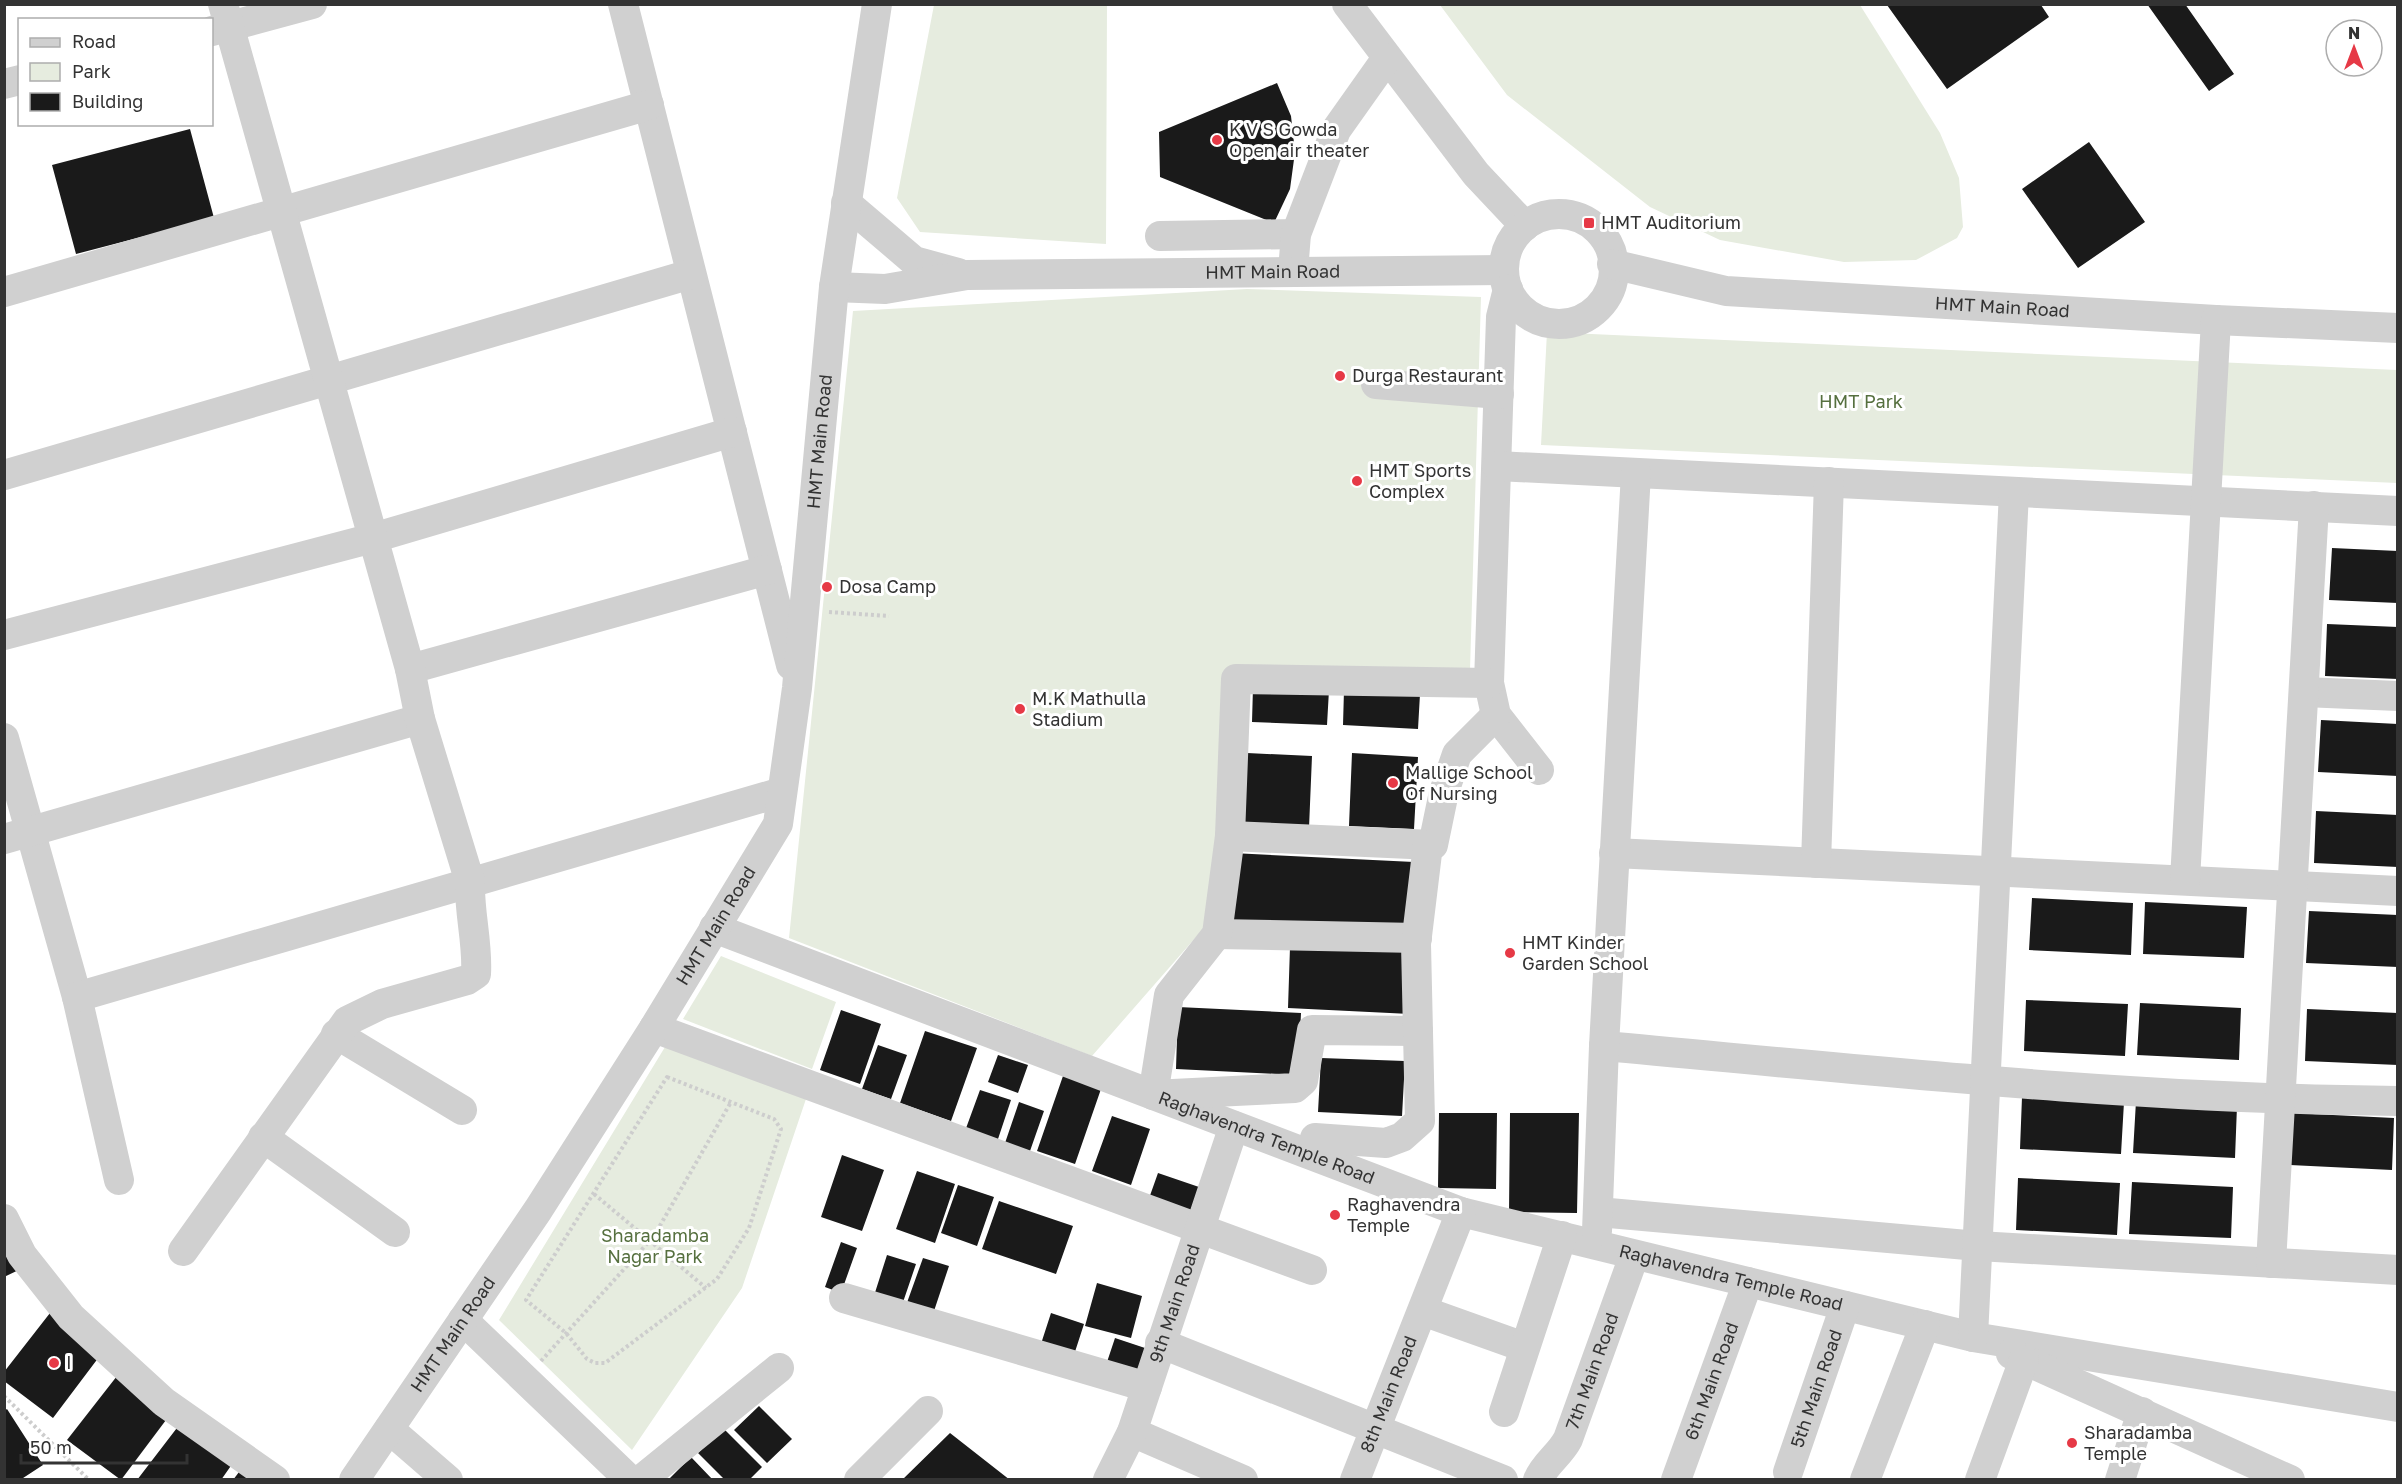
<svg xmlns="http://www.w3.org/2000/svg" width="2402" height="1484" font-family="'Golos Text',sans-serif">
	<rect width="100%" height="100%" fill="#fff"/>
	<path fill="#e6ecdf" d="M934,5H1107L1106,244L920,232L897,198Z
		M1440,5H1860L1940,133L1959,178L1963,227L1957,238L1916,260L1844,262L1720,240L1650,207L1507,95Z
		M1247,289L1481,297L1470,670L1231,665L1210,921L1092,1056L789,938L853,311Z
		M1547,332L2397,370V483L1541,445Z
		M721,956L836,1002L812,1069L683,1019Z
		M665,1047L806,1099L742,1288L632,1450L499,1320Z"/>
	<path fill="#1a1a1a" d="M2147,4H2185L2234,74L2209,91Z
		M1887,5H2041L2049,17L1947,89Z
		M1277,83L1291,116L1295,152L1290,189L1274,223L1160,177L1159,132Z
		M190,129L214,218L76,254L52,165Z
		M2089,142L2145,222L2078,268L2022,189Z
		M2332,548L2398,551V603L2329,600Z
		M2327,624L2398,627V679L2325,676Z
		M1253,687L1329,690L1327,725L1252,722Z
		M1344,690L1420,694L1418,729L1343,725Z
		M2321,720L2398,724V776L2318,772Z
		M1247,753L1312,756L1309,828L1243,825Z
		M1352,753L1418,757L1414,829L1349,826Z
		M2316,811L2398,815V867L2314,863Z
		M1232,853L1414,862L1411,929L1229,920Z
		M2032,898L2133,903L2131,955L2029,950Z
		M2145,902L2247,907L2244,958L2143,954Z
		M2309,911L2398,915V967L2306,963Z
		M1290,947L1413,952L1410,1014L1288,1008Z
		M2026,1000L2128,1004L2125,1056L2024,1051Z
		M2140,1003L2241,1008L2239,1060L2137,1055Z
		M1178,1007L1301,1013L1298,1075L1176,1069Z
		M2307,1009L2398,1013V1065L2305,1061Z
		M841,1010L881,1024L860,1084L820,1070Z
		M925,1031L977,1048L951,1121L900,1103Z
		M878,1045L907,1055L891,1099L862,1089Z
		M998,1055L1028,1065L1018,1093L988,1082Z
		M1321,1058L1405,1061L1402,1116L1318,1112Z
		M1063,1076L1101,1089L1075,1164L1037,1151Z
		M980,1090L1011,1100L997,1142L965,1131Z
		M2022,1097L2124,1102L2121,1154L2020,1149Z
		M2136,1101L2237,1106L2235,1158L2133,1153Z
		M1019,1102L1044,1111L1030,1151L1005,1143Z
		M1439,1113H1497L1496,1189L1438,1188Z
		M1510,1113H1579L1577,1213L1509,1212Z
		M2292,1113L2394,1118L2392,1170L2290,1165Z
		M1112,1116L1150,1129L1131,1185L1092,1171Z
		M842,1155L884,1170L862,1231L821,1217Z
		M917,1171L955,1184L935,1243L896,1229Z
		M1158,1173L1199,1187L1188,1218L1147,1204Z
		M2018,1178L2120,1183L2117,1235L2016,1230Z
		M2132,1182L2233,1187L2231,1238L2129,1234Z
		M958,1185L994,1197L977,1246L941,1233Z
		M999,1201L1073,1226L1056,1274L982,1249Z
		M4,1227L25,1267L4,1277Z
		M841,1242L857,1248L841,1293L825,1287Z
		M887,1255L916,1264L900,1311L872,1302Z
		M923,1258L949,1266L931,1320L904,1311Z
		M1097,1283L1142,1296L1131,1338L1085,1326Z
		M50,1313L102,1353L53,1418L4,1381V1372Z
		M1051,1313L1084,1324L1072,1361L1039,1350Z
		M1115,1338L1148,1349L1137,1382L1104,1371Z
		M117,1376L169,1416L121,1480L67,1440Z
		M759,1406L792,1439L767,1463L734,1430Z
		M7,1409L43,1465L20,1480H4V1411Z
		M183,1420L235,1460L221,1480H137Z
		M723,1428L762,1467L749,1480H725L698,1453Z
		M950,1433L1010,1480H902Z
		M691,1457L713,1480H668Z
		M245,1464L266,1480H233Z"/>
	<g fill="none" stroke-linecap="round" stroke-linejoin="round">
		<path stroke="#cdcdcd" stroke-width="4" stroke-dasharray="3 3" stroke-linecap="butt" d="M829,612L889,616
			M667,1077L774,1119L781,1129L749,1228L717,1279L605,1363H595L587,1359L566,1333L526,1300Z
			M594,1194L706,1288
			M541,1361L654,1236L731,1102
			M4,1396L89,1480"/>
		<g stroke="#d0d0d0" stroke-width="30">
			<path d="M623,4L791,665"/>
			<path d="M1347,4L1476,174L1525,226"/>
			<path d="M212,31L312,4"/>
			<path d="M4,84L20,80"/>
			<path d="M846,203L914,261L958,273"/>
			<circle cx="1559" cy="269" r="55"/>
			<path d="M1160,236L1296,234"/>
			<path id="s1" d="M1612,264L1726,291L2216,320L2398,328"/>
			<path d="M1293,271L1296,234L1336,130L1387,58"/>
			<path id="s2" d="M834,287L885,289L967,275L1504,270"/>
			<path d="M1508,289L1501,317L1489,683L1496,715L1539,770"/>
			<path d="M4,292L649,105"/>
			<path d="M1376,384L1499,394"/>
			<path d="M1497,466L2398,511"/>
			<path d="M4,475L691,274"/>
			<path d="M4,635L373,538L732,432"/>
			<path d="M410,669L767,570"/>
			<path d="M2304,692L2398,696"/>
			<path d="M4,738L77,997L119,1180"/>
			<path d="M1230,836L1433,845L1444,792L1457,754L1496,715"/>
			<path d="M4,839L420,719"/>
			<path d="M1614,853L2398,891"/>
			<path d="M1816,863L1829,482"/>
			<path d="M2185,880L2216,320"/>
			<path id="s3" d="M714,928L1461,1212L1973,1337L2398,1407"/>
			<path d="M1217,934L1417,938"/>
			<path d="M77,997L782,792"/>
			<path d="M654,1028L1312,1270"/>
			<path d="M1418,1031L1312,1030L1303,1081L1295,1088L1153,1095L1169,995L1217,934L1230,836L1236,679L1489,683"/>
			<path d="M336,1034L462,1110"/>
			<path d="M1604,1046C1868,1070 2132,1099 2398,1101"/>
			<path d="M263,1137L395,1232"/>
			<path d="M1315,1138L1386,1143L1402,1137L1420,1121L1416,944L1428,845"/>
			<path d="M1598,1212L1978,1246L2398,1270"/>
			<path d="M4,1219L22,1255L71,1317L164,1402L275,1480"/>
			<path d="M1597,1231L1604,1046L1636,473"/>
			<path d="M183,1251L347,1021L382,1004L467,980L476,974C478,943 469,913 470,882L420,719L410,669L223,4"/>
			<path d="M2271,1263L2314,506"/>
			<path d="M844,1298L1147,1387"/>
			<path d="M1423,1311L1524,1347"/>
			<path d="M463,1320L630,1480"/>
			<path d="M1973,1337L2014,492"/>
			<path d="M1160,1343L1503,1480"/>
			<path d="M2011,1354L2290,1480"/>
			<path d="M1504,1412L1562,1236"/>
			<path d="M389,1429L448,1480"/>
			<path d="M1132,1432L1243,1480"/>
			<path id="s4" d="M1788,1472L1845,1306"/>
			<path id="s5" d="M354,1480L538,1210L654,1028L778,824L797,688L834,287L877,4"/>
			<path d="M641,1480L779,1368"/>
			<path d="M859,1480L928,1411"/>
			<path id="s6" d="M1108,1480L1132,1432L1234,1126"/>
			<path id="s7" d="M1355,1480L1461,1212"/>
			<path id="s8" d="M1538,1480C1545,1463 1560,1455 1568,1439L1634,1256"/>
			<path id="s9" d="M1676,1480L1748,1282"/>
			<path d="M1865,1480L1925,1325"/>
			<path d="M1980,1480L2024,1360"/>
			<path d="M2120,1480L2142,1412"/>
		</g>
	</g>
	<g fill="#e63946" stroke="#fff" stroke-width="2">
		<circle cx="1217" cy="140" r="6"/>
		<rect x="1583" y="217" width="12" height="12" rx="3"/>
		<circle cx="1340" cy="376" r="6"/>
		<circle cx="1357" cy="481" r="6"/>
		<circle cx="827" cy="587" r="6"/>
		<circle cx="1020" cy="709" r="6"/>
		<circle cx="1393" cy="783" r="6"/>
		<circle cx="1510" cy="953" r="6"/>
		<circle cx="1335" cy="1215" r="6"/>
		<circle cx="54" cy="1363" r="6"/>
		<circle cx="2072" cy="1443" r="6"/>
	</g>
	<g text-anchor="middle" stroke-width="6" stroke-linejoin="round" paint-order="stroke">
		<g font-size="18" fill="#333" stroke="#fff" text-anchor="start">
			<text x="1229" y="136">K V S Gowda<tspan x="1229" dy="21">Open air theater</tspan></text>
			<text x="1601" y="229">HMT Auditorium</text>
			<text x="1352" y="382">Durga Restaurant</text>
			<text x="1369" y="477">HMT Sports<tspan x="1369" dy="21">Complex</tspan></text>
			<text x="839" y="593">Dosa Camp</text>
			<text x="1032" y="705">M.K Mathulla<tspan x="1032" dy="21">Stadium</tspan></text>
			<text x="1405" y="779">Mallige School<tspan x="1405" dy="21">Of Nursing</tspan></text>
			<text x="1522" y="949">HMT Kinder<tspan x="1522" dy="21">Garden School</tspan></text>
			<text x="1347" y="1211">Raghavendra<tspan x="1347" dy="21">Temple</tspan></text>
			<text x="66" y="1369">I</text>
			<text x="2084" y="1439">Sharadamba<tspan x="2084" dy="21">Temple</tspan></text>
		</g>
		<g font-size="18" fill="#333" stroke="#fff">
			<text dy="6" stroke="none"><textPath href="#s2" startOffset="440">HMT Main Road</textPath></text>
			<text dy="6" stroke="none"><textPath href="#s1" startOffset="394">HMT Main Road</textPath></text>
			<text dy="6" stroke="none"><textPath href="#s5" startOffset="1166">HMT Main Road</textPath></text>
			<text dy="6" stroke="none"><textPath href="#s5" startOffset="662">HMT Main Road</textPath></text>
			<text dy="6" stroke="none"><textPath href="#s3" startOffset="591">Raghavendra Temple Road</textPath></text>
			<text dy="6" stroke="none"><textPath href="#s3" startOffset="1077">Raghavendra Temple Road</textPath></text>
			<text dy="6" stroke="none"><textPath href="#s6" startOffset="189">9th Main Road</textPath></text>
			<text dy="6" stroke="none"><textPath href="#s5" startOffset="176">HMT Main Road</textPath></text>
			<text dy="6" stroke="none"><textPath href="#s8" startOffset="123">7th Main Road</textPath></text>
			<text dy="6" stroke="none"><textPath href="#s9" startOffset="105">6th Main Road</textPath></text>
			<text dy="6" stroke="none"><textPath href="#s4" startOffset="88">5th Main Road</textPath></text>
			<text dy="6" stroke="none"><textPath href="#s7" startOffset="92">8th Main Road</textPath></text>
		</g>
		<g font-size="18" fill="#56703f" stroke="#fff">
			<text x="1861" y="408">HMT Park</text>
			<text x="655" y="1242">Sharadamba<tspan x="655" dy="21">Nagar Park</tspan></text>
		</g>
	</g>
	<rect width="2402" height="1484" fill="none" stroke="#333333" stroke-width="12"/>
	<rect x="18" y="18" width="195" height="108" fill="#ffffff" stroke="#adadad" stroke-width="1.5"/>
	<rect x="30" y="38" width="30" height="9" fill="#d0d0d0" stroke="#adadad" stroke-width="1.5"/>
	<text x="72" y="48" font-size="18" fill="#333333">Road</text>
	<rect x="30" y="63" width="30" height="18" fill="#e6ecdf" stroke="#adadad" stroke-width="1.5"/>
	<text x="72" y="78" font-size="18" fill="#333333">Park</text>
	<rect x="30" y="93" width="30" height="18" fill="#1a1a1a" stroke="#adadad" stroke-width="1.5"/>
	<text x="72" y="108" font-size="18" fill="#333333">Building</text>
	<g transform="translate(2354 48)"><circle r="28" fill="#ffffff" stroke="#adadad" stroke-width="1.5"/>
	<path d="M0-4.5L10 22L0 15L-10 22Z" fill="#e63946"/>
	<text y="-9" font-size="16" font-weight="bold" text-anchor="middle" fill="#333333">N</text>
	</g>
	<path d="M21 1454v9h166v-9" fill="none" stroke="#333333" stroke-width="3"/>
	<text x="30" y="1454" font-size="18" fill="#333333" stroke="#ffffff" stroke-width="4.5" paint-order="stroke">50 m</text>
</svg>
